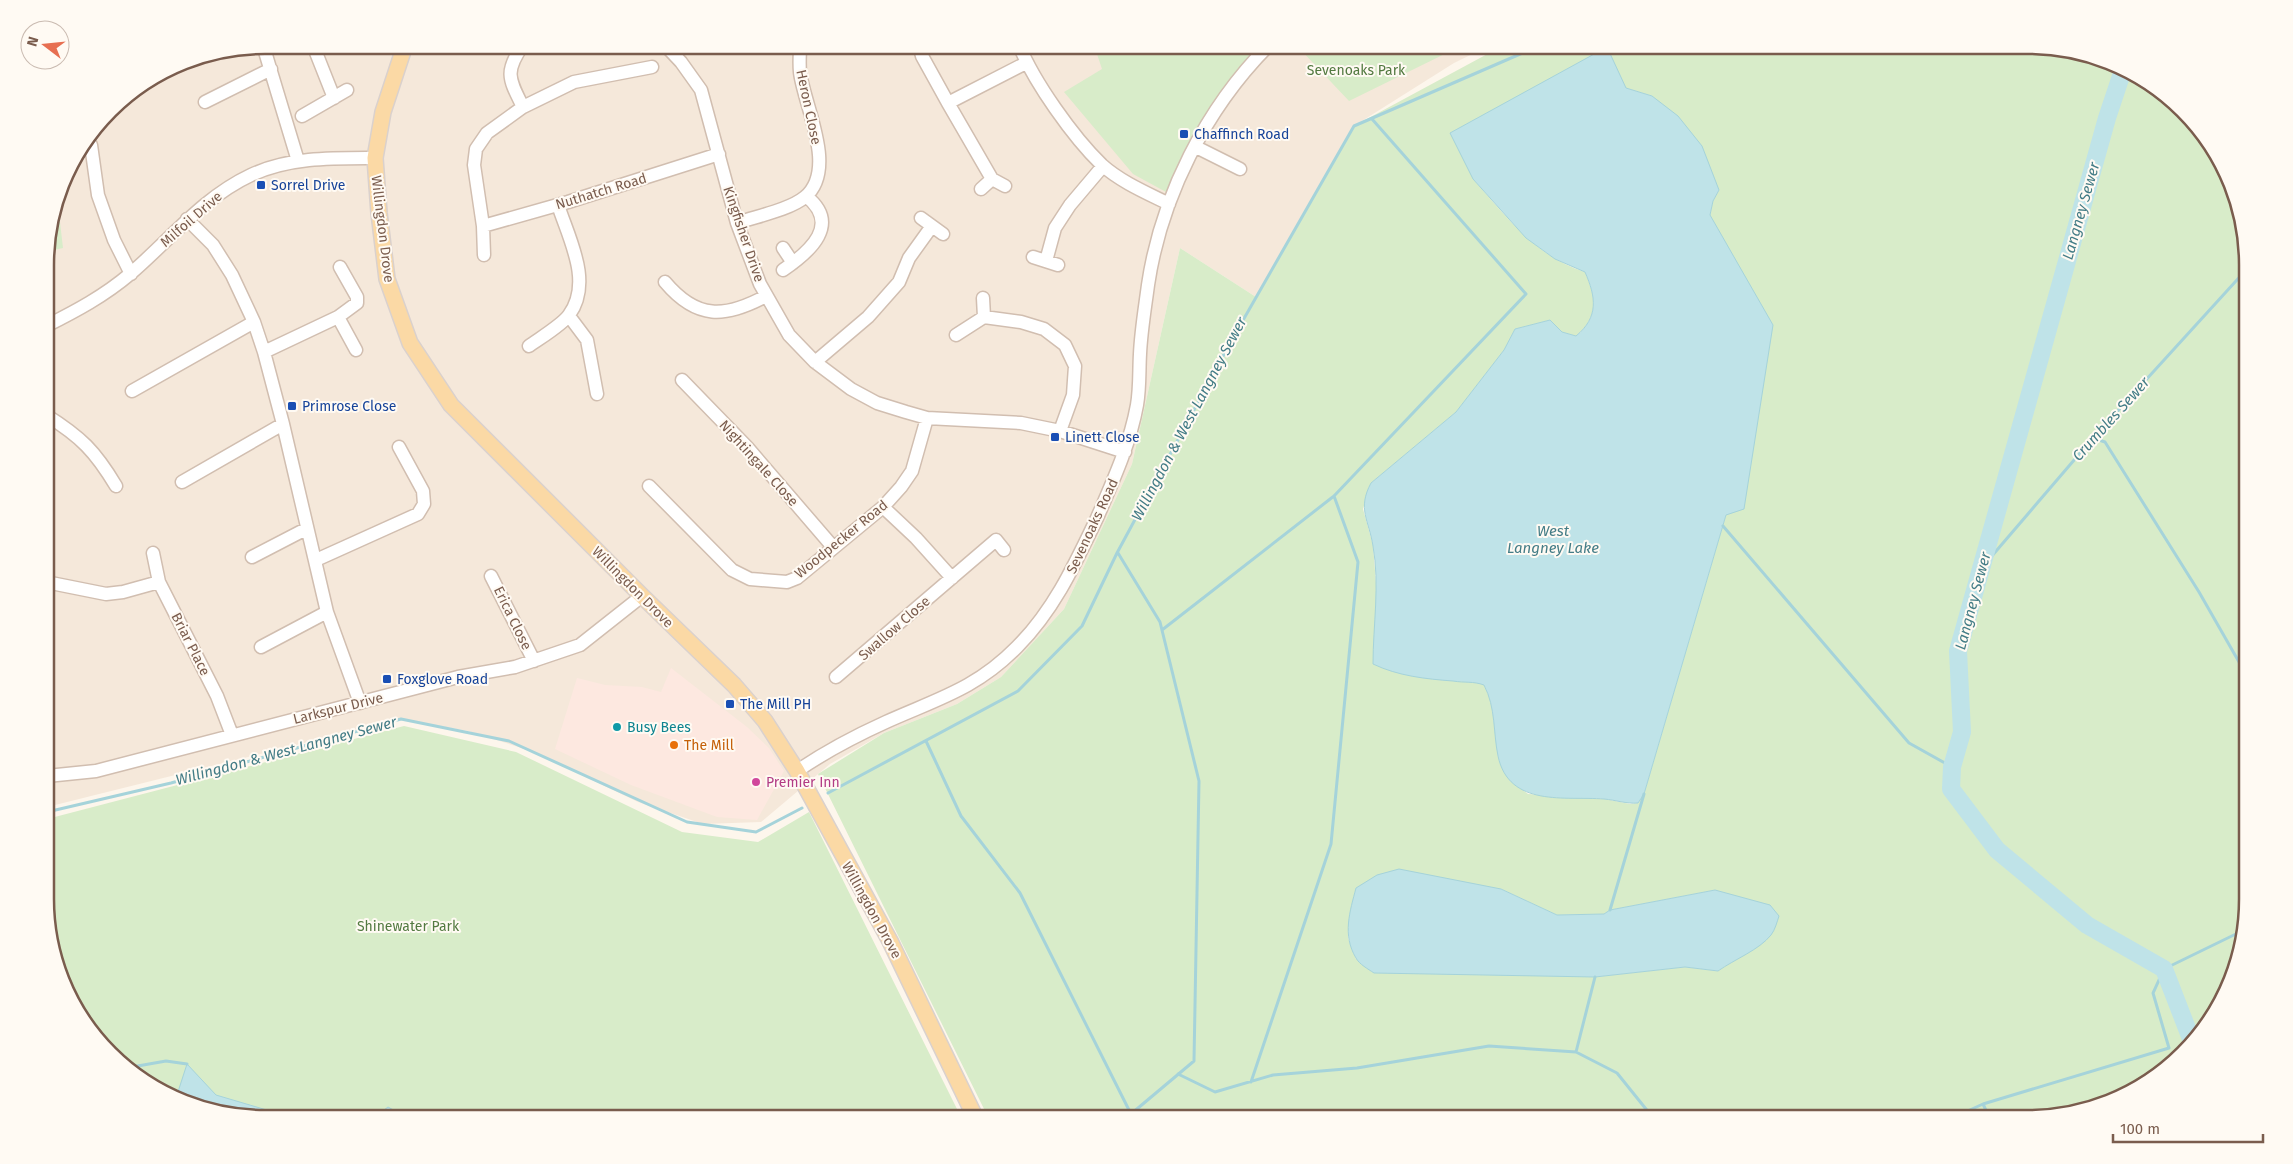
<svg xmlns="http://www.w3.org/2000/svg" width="2293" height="1164" font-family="'Fira Sans',sans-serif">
	<rect width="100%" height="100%" fill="#fdf6ec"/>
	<path fill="#f5e8da" d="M265,45H1491L1454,63L1354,126L1256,297L1180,248L1132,464L1064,609L1001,677L957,704L884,733L830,764L761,822L703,824L638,802L534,752L468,731L400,719L47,807L45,250L68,168L120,100L181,62Z"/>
	<path fill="#fde8e0" d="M671,668L747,727L769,748L784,771L757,820L717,817L631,785L555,749L577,678L605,685L642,687L661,692Z"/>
	<path fill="#d8ecc9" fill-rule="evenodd" d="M1094,45H1263L1207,115L1166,192L1133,174L1064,92L1102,69Z
		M1299,45H1463L1349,101L1298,47Z
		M1504,45H2028L2125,68L2173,99L2211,143L2246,237L2248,899L2225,996L2193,1044L2150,1082L2098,1107L2042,1119H989L818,774L884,733L957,704L1001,677L1064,609L1132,464L1180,248L1256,297L1354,126ZM1626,88L1652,96L1719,190L1713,201L1710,215L1726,515L1644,794L1638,803L1630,804L1605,799L1528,794L1515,784L1504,772L1498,757L1491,699L1484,685L1473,681L1377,596L1373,545L1363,509L1371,483L1456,412L1504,350L1515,329L1550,320L1562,332L1576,336C1599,316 1596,298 1585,272C1536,257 1506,216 1473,179ZM1501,889L1557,915L1604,914L1610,910L1715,890L1771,934C1755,949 1736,958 1718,971L1685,967L1595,977L1356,959L1348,938L1350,912Z
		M58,205L63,248L45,252V250Z
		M404,726L516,752L682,832L758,842L809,812L962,1119H265L168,1096L90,1033L62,983L47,928V819Z"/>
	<path fill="#bfe3e8" stroke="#a5d3da" d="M1607,47L1626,88L1652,96L1678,116L1702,146L1719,190L1713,201L1710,215L1773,325L1744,509L1726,515L1644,794L1638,803C1626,804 1616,800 1604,799C1566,796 1509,808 1498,756C1493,732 1496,708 1484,685C1473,681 1465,683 1453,681C1426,679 1398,676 1373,664C1373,625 1380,585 1373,546C1369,520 1357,509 1371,483L1456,412L1504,350L1515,329L1550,320L1562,332L1576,336C1599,317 1596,297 1585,272L1555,259L1526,238L1473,179L1450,133Z
		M1399,869L1501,889L1557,915L1604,914L1610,910L1715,890L1770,905L1779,916C1777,922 1775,930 1771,935C1759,950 1735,959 1718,971L1685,967L1595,977L1374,973C1368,969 1359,964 1356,958C1342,935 1350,911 1356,888L1377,875Z
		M187,1064L216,1095L297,1119H265L176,1098Z
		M388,1107L410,1119H372Z"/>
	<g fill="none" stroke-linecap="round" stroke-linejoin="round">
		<path stroke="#a5d3da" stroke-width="3" d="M2093,438L2105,442L2199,592L2247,676
			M1723,526L1909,743L1952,767
			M1118,553L1160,622L1199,781L1194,1061L1125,1119
			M1979,571L2093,438L2246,270
			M1162,630L1334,496L1526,294L1372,119
			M926,741L961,816L1020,893L1131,1114
			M828,793L1018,691L1082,626L1117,553L1230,343L1354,126L1541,45
			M47,812L171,783L401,719L509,741L687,822L756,832L802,808
			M1610,910L1644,794
			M1576,1052L1595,977
			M132,1067L166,1061L187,1064
			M1178,1074L1215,1092L1273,1075L1357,1068L1489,1046L1576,1052L1617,1073L1654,1119
			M1251,1082L1331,844L1358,562L1334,496
			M1983,1104L1990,1119
			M1950,1119L1983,1104L2169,1048L2153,993L2164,969L2240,932"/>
		<path stroke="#bfe3e8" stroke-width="18" d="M2124,67L2107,118L1958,651L1962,732L1952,767L1951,789L1997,850L2087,925L2164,969L2193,1044"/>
		<g stroke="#d1beb0" stroke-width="15">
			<path id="minor" d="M263,45L298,161
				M313,45L334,98
				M523,45C504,72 509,79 523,107
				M665,45L681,62L701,90L737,223L760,284L789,335L815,362L851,389L877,403L906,412L927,418L1021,423L1060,431L1125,452
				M919,45L922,56L948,103L992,179L1005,186
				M1019,45C1034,82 1073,137 1102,165C1121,182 1147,193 1169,204
				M205,102L271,69
				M948,103L1026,63
				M302,116L347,90
				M91,145L98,195L114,240L131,274
				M1196,147L1240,169
				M981,189L992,179
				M921,218L943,234
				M187,219L213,245L232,275L254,322L264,352L283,424L327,612L360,703
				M737,223C757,216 789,210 805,197C838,169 804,106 800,72C799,63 800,54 800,45
				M483,226L568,202L719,154
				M783,248L793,263
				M484,255L483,226L474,165L476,149L487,133L523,107L574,82L652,67
				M1033,257L1058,265
				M1046,261L1055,228L1070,205L1103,166
				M783,270C811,251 841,224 806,196
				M665,282C697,320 725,318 766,296
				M983,298L984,317
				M569,316L587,340L597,394
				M338,317L356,350
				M46,326C76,311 104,296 130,274C170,240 202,198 251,175C290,157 333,158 375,158
				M956,335L984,317L1021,322L1044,329L1065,345L1075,366L1073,395L1060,431
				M529,346C540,338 562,325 569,315C593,282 569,239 558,205
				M264,352L338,317L357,303V297L340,267
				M815,362L868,317L899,282L909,258L932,226
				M682,380L747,447L833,547
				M132,391L254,322
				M46,415C81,437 95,451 116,486
				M182,482L283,424
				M649,486L732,570L750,579L787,582L797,578L883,507L901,487L912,471L927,418
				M883,507L916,538L952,578
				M153,553L159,582L217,696L232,735
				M252,557L306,529
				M316,560L418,514L424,504L423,491L399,447
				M491,576L534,661
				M46,582L106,594L123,592L159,582
				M261,647L327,612
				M836,677L996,540L1004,550
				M797,771C825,752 855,736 886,722C937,699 976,689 1017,647C1054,610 1075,564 1097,518C1113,481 1130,444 1137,405C1140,388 1139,370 1140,354C1141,331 1145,308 1148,285C1161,197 1206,108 1269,45
				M47,776L96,771L458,677L515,667L580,645L642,596"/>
		</g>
		<g stroke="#dad1cd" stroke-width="18">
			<path id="major" d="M405,45L383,112L375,158L379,213L387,279L410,343L451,405L642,596L734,685L765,721L797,771L890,941L976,1119"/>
		</g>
		<use href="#minor" stroke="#fff" stroke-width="12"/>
		<use href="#major" stroke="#fbd9a5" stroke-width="15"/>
	</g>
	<g fill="#1a4fb4" stroke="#fffaf3" stroke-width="2">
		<rect x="1179" y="129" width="10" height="10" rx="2.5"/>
		<rect x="256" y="180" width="10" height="10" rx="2.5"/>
		<rect x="287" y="401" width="10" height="10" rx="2.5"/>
		<rect x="1050" y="432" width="10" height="10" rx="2.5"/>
		<rect x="382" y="674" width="10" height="10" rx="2.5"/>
		<rect x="725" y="699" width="10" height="10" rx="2.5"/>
	</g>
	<circle fill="#0f9aa8" stroke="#fffaf3" stroke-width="2" cx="617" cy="727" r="5"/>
	<circle fill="#e8710a" stroke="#fffaf3" stroke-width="2" cx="674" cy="745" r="5"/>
	<circle fill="#d1479c" stroke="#fffaf3" stroke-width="2" cx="756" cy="782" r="5"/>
	<g text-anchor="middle" stroke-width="4" stroke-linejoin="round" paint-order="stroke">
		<g font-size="14" fill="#537a41" stroke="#fffaf3">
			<text x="1356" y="75">Sevenoaks Park</text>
			<text x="408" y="931">Shinewater Park</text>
		</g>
		<g font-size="14" fill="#7a5c4d" stroke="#fffaf3">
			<text transform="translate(809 107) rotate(78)" y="5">Heron Close</text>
			<text transform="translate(601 191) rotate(-17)" y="5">Nuthatch Road</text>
			<text transform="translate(191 219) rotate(-41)" y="5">Milfoil Drive</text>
			<text transform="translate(383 229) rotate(83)" y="5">Willingdon Drove</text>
			<text transform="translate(744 234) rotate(71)" y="5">Kingfisher Drive</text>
			<text transform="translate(759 463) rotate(48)" y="5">Nightingale Close</text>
			<text transform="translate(1092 526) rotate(-65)" y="5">Sevenoaks Road</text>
			<text transform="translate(841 539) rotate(-39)" y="5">Woodpecker Road</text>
			<text transform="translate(633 587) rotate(45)" y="5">Willingdon Drove</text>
			<text transform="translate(513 618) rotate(64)" y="5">Erica Close</text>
			<text transform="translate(894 628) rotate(-41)" y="5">Swallow Close</text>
			<text transform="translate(191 644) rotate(63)" y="5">Briar Place</text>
			<text transform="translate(338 708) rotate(-14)" y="5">Larkspur Drive</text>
			<text transform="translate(872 910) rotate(61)" y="5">Willingdon Drove</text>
		</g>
		<g font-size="14" fill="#164399" stroke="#fffaf3" text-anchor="start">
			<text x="1194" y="139">Chaffinch Road</text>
			<text x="271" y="190">Sorrel Drive</text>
			<text x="302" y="411">Primrose Close</text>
			<text x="1065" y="442">Linett Close</text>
			<text x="397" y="684">Foxglove Road</text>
			<text x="740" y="709">The Mill PH</text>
		</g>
		<g font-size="14" fill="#0d838f" stroke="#fffaf3" text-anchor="start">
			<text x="627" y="732">Busy Bees</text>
		</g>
		<g font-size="14" fill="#c56008" stroke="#fffaf3" text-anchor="start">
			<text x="684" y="750">The Mill</text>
		</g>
		<g font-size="14" fill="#b23c85" stroke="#fffaf3" text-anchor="start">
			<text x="766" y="787">Premier Inn</text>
		</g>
		<g font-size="15" font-style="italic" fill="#437c86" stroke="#fffaf3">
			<text transform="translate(2081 211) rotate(-74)" y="5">Langney Sewer</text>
			<text transform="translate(1189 419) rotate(-62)" y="5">Willingdon &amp; West Langney Sewer</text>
			<text transform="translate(2111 419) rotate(-48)" y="5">Crumbles Sewer</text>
			<text x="1553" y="536">West<tspan x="1553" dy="17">Langney Lake</tspan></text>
			<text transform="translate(1973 601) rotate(-75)" y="5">Langney Sewer</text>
			<text transform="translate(286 751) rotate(-15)" y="5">Willingdon &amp; West Langney Sewer</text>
		</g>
	</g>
	<path d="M0 0H2293V1164H0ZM265 54H2028A211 211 0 0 1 2239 265V899A211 211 0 0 1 2028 1110H265A211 211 0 0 1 54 899V265A211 211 0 0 1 265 54Z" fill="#fffaf3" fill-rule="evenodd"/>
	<path fill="none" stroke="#7a5c4d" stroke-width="2.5" d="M265 54H2028A211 211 0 0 1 2239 265V899A211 211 0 0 1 2028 1110H265A211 211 0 0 1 54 899V265A211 211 0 0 1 265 54Z"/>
	<g transform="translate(45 45) rotate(286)"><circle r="24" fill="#fffaf3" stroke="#cabbb1"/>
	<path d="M0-4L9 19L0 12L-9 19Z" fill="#e76f51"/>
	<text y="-8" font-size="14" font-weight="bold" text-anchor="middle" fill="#7a5c4d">N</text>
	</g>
	<path d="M2113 1134v8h150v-8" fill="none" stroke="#7a5c4d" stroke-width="2.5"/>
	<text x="2120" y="1134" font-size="15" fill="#7a5c4d" stroke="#fffaf3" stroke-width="4" paint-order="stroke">100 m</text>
</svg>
